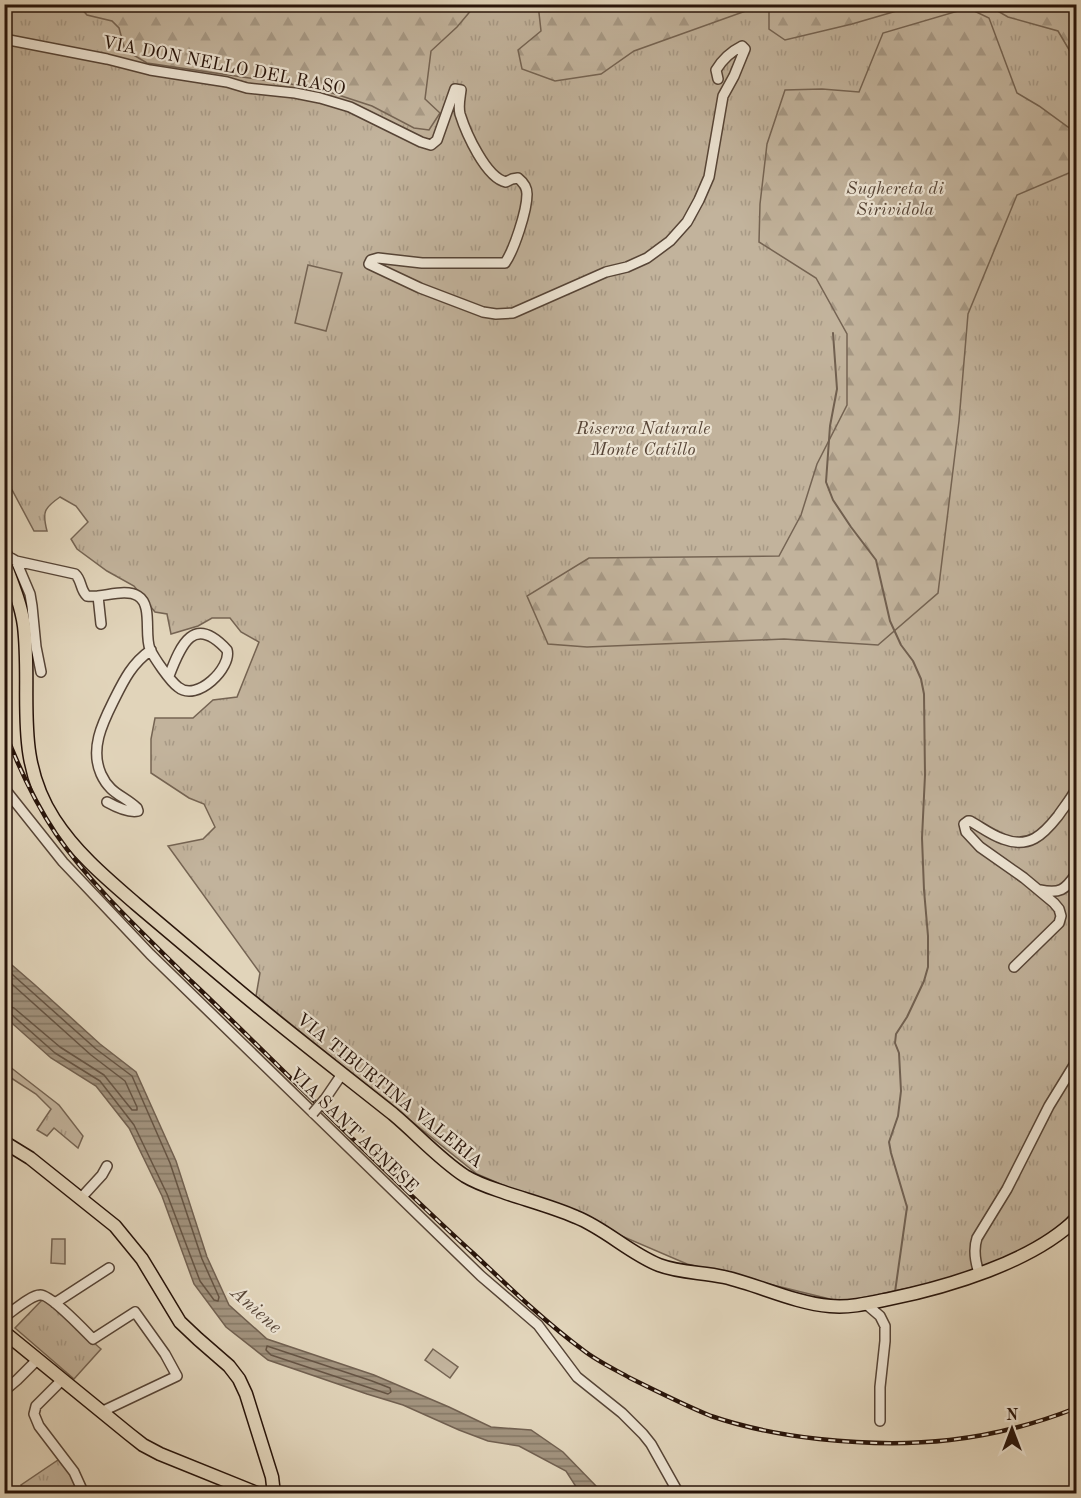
<svg xmlns="http://www.w3.org/2000/svg" width="1081" height="1498" font-family="'Old Standard TT',serif">
	<defs>
		<pattern id="grass-tufts" width="24" height="20" patternUnits="userSpaceOnUse" patternTransform="scale(1.5)"><rect width="24" height="20" fill="#c2b39c"/><path d="M3 7l-1-3M5 7V3M7 7l1-3M15 17l-1-3M17 17v-4M19 17l1-3" fill="none" stroke="#a79985"/></pattern>
		<pattern id="forest-firs" width="22" height="20" patternUnits="userSpaceOnUse" patternTransform="scale(1.5)"><rect width="22" height="20" fill="#c2b39c"/><path d="M5 1l3.5 6h-7zM16 11l3.5 6h-7z" fill="#a79985"/></pattern>
		<pattern id="water-rules" width="6" height="5" patternUnits="userSpaceOnUse" patternTransform="scale(1.5)"><rect width="6" height="5" fill="#a2937e"/><path d="M0 2.5h6" fill="none" stroke="#847765"/></pattern>
	</defs>
	<rect width="100%" height="100%" fill="#e1d4ba"/>
	<filter id="stains"><feTurbulence type="fractalNoise" baseFrequency=".00333" numOctaves="4"/><feColorMatrix values="0 0 0 0 .2 0 0 0 0 .09 0 0 0 0 .02 0 0 0 .5 -.17"/></filter>
	<radialGradient id="worn" r=".72"><stop offset=".6" stop-color="#630" stop-opacity="0"/><stop offset="1" stop-color="#630" stop-opacity=".3"/></radialGradient>
	<path fill="url(#grass-tufts)" stroke="#756453" stroke-width="1.5" d="M5,5H1076V1208L1053,1234L1010,1256L942,1281L842,1302L687,1264L477,1174L256,996L260,973L168,846L203,839L215,827L204,804L189,798L151,773V739L155,718H193L213,700L237,697L259,642L241,632L230,618H212L198,626L171,634L167,614L155,612L134,586L107,571L77,549L71,539L88,522L76,506L60,497C44,508 42,512 47,531H34L10,486L5,466V426L7,418L6,385L5,381Z
		M5,1063L59,1105L83,1136L78,1148L54,1128L47,1136L37,1130L51,1109L36,1094L5,1074Z
		M43,1299L101,1349L74,1379L15,1328Z
		M61,1458L74,1476L80,1493H25L21,1485Z"/>
	<path fill="url(#forest-firs)" stroke="#756453" stroke-width="1.5" d="M538,4H924V5H917L852,24L785,40L769,29V9L754,8L634,51L601,74L555,81L522,69L518,50L541,31Z
		M473,5V8L457,27L431,51L425,99L440,113L429,130L414,128L372,106L317,88L147,63L125,50L119,28L112,21L87,15L80,7L75,5Z
		M977,5H1076V54L1071,53L1058,31L1008,17L989,6Z
		M968,8L989,18L1017,93L1039,106L1076,133V170L1017,195L968,314L959,421L938,593L878,645L784,639L587,647L548,644L527,596L589,558L779,556L801,515L817,464L847,405V334L816,278L759,242L760,204L767,144L785,90L822,89L859,92L883,33Z"/>
	<path fill="#c2b39c" stroke="#756453" stroke-width="1.5" d="M308,265L342,273L326,331L295,323Z
		M52,1239H65V1264L51,1263Z
		M433,1349L458,1367L450,1378L425,1360Z"/>
	<path fill="url(#water-rules)" stroke="#716050" stroke-width="1.5" d="M5,959L35,985L100,1044L136,1072L176,1161L207,1257L229,1305L267,1339L374,1375L449,1407L491,1427L531,1430L563,1452L596,1486L601,1493H580L566,1471L519,1446L488,1441L459,1430L403,1405L367,1394L268,1360L226,1327L194,1284L162,1196L129,1128L96,1086L51,1058L5,1017Z"/>
	<g fill="none" stroke-linecap="round" stroke-linejoin="round">
		<path stroke="#655444" stroke-width="1.5" d="M4,967L96,1049L132,1076L170,1163L202,1259L219,1297L218,1301L214,1300L200,1281L167,1194L134,1125L100,1081L55,1053L11,1014L4,1013
			M4,977L91,1055L125,1081L137,1107V1110H132L104,1075L60,1047L14,1008L4,1005
			M267,1346L372,1381L390,1388L391,1392L388,1394L271,1355L266,1350Z"/>
		<path stroke="#716050" stroke-width="2" d="M833,333L837,389L830,426L826,482L833,500L851,527L876,560L890,621L901,645L913,661L921,679L924,694L925,775L922,838L924,890L928,936V967L924,981L907,1017L896,1034L895,1043L899,1053L901,1091L898,1116L889,1142L891,1153L907,1207L895,1292"/>
		<g stroke="#564436" stroke-width="12">
			<path id="minor" d="M4,39L107,59L150,70L227,82L247,88L295,93L320,98L350,107L421,142L431,145L437,140L455,89L461,90C460,98 458,106 460,114C466,133 486,178 506,182L512,179L518,178C523,182 527,188 527,194C527,211 514,250 505,263H422L378,258L371,260L369,264L420,288L483,312L496,314L513,313L606,272L627,267L647,258L670,241L687,222L699,200L709,177L723,96L734,76L745,49L742,46C732,51 722,60 716,70L718,79
				M4,550L9,557L16,561L75,574C82,580 80,590 87,596C102,598 125,588 138,596C153,605 144,635 150,649C154,658 170,681 178,687C197,703 232,667 227,650C194,614 181,644 169,676
				M16,561L30,594L32,606L36,647L41,672
				M98,596L101,624
				M4,788L63,862L150,954L481,1276L538,1325L577,1377L622,1413L643,1434L651,1444L679,1494
				M107,802C116,807 129,813 138,811L137,808C123,795 110,794 101,774C90,749 102,724 113,702C123,682 131,664 151,650
				M1040,890C1060,894 1065,890 1076,874
				M1014,967L1059,923L1061,916L1059,909L1054,903L1024,878L980,847L966,832L964,824L968,821H970C981,827 991,835 1003,839C1029,849 1043,835 1058,816C1064,807 1071,799 1076,789
				M325,1099L342,1074
				M80,1199L102,1175L107,1166
				M979,1273C975,1261 973,1250 977,1238L1007,1189L1049,1106L1076,1062
				M55,1303L109,1268
				M866,1304L880,1316L885,1326V1341L880,1387V1421
				M4,1317C12,1312 31,1295 40,1295C50,1294 85,1331 93,1339L135,1312L165,1354L177,1376L101,1412
				M62,1380L36,1406L34,1414L39,1426L74,1472L84,1494
				M4,1391L17,1380L37,1360"/>
		</g>
		<g stroke="#28140a" stroke-width="15">
			<path id="major" d="M4,562C12,583 21,604 24,626C32,695 13,756 54,819C76,853 106,878 136,904C168,931 200,958 232,985C284,1029 339,1071 393,1114C417,1134 439,1159 465,1176C478,1184 492,1188 506,1193C530,1201 553,1207 576,1217C606,1229 629,1253 659,1265C680,1273 702,1272 724,1277C759,1285 794,1303 830,1306C850,1308 870,1303 889,1299C947,1287 1033,1262 1076,1219
				M4,1142L30,1158L115,1226L142,1259L180,1322L198,1339L229,1366L239,1379L246,1394L272,1477L274,1494
				M4,1332L129,1434L143,1445L160,1454L259,1494"/>
		</g>
		<use href="#minor" stroke="#ece3d2" stroke-width="9"/>
		<use href="#major" stroke="#e1d4ba" stroke-width="12"/>
		<g stroke="#28140a" stroke-width="4.5">
			<path id="rail" d="M4,729C18,766 34,801 56,834C93,888 145,935 191,981C231,1019 270,1058 310,1097C364,1150 418,1203 474,1254C509,1287 544,1321 583,1350C597,1361 614,1369 630,1378C656,1391 684,1405 711,1416C746,1428 783,1435 819,1439C911,1449 990,1442 1076,1408"/>
		</g>
		<use href="#rail" stroke="#ece3d2" stroke-width="2" stroke-dasharray="7" stroke-linecap="butt"/>
		<g stroke="#564436" stroke-width="12" stroke-linecap="butt">
			<path id="minor-bridge" d="M313,1113L325,1099"/>
		</g>
		<use href="#minor-bridge" stroke="#ece3d2" stroke-width="9"/>
	</g>
	<g text-anchor="middle" stroke-width="4.5" stroke-linejoin="round" paint-order="stroke">
		<g font-size="18" fill="#28140a" stroke="#ece3d2">
			<text transform="translate(224 65) rotate(11)" y="6">VIA DON NELLO DEL RASO</text>
			<text transform="translate(390 1090) rotate(39)" y="6">VIA TIBURTINA VALERIA</text>
			<text transform="translate(354 1130) rotate(44)" y="6">VIA SANT'AGNESE</text>
		</g>
		<g font-size="18" font-style="italic" fill="#564436" stroke="#ece3d2">
			<text x="895" y="194">Sughereta di<tspan x="895" dy="21">Sirividola</tspan></text>
			<text x="643" y="434">Riserva Naturale<tspan x="643" dy="21">Monte Catillo</tspan></text>
		</g>
		<g font-size="20" font-style="italic" fill="#594738" stroke="#ece3d2">
			<text transform="translate(257 1309) rotate(42)" y="7">Aniene</text>
		</g>
	</g>
	<rect width="1081" height="1498" fill="none" stroke="#e1d4ba" stroke-width="24"/>
	<rect x="6" y="6" width="1069" height="1486" fill="none" stroke="#28140a" stroke-width="3"/>
	<rect x="12" y="12" width="1057" height="1474" fill="none" stroke="#28140a" stroke-width="1.5"/>
	<g transform="translate(1012 1429)" stroke="#ece3d2" stroke-width="4.5" paint-order="stroke">
	<path d="M0-4.5L10 22L0 15L-10 22Z" fill="#28140a"/>
	<text y="-9" font-size="16" font-weight="bold" text-anchor="middle" fill="#28140a">N</text>
	</g>
	<rect width="100%" height="100%" filter="url(#stains)"/>
	<rect width="100%" height="100%" fill="url(#worn)"/>
</svg>
